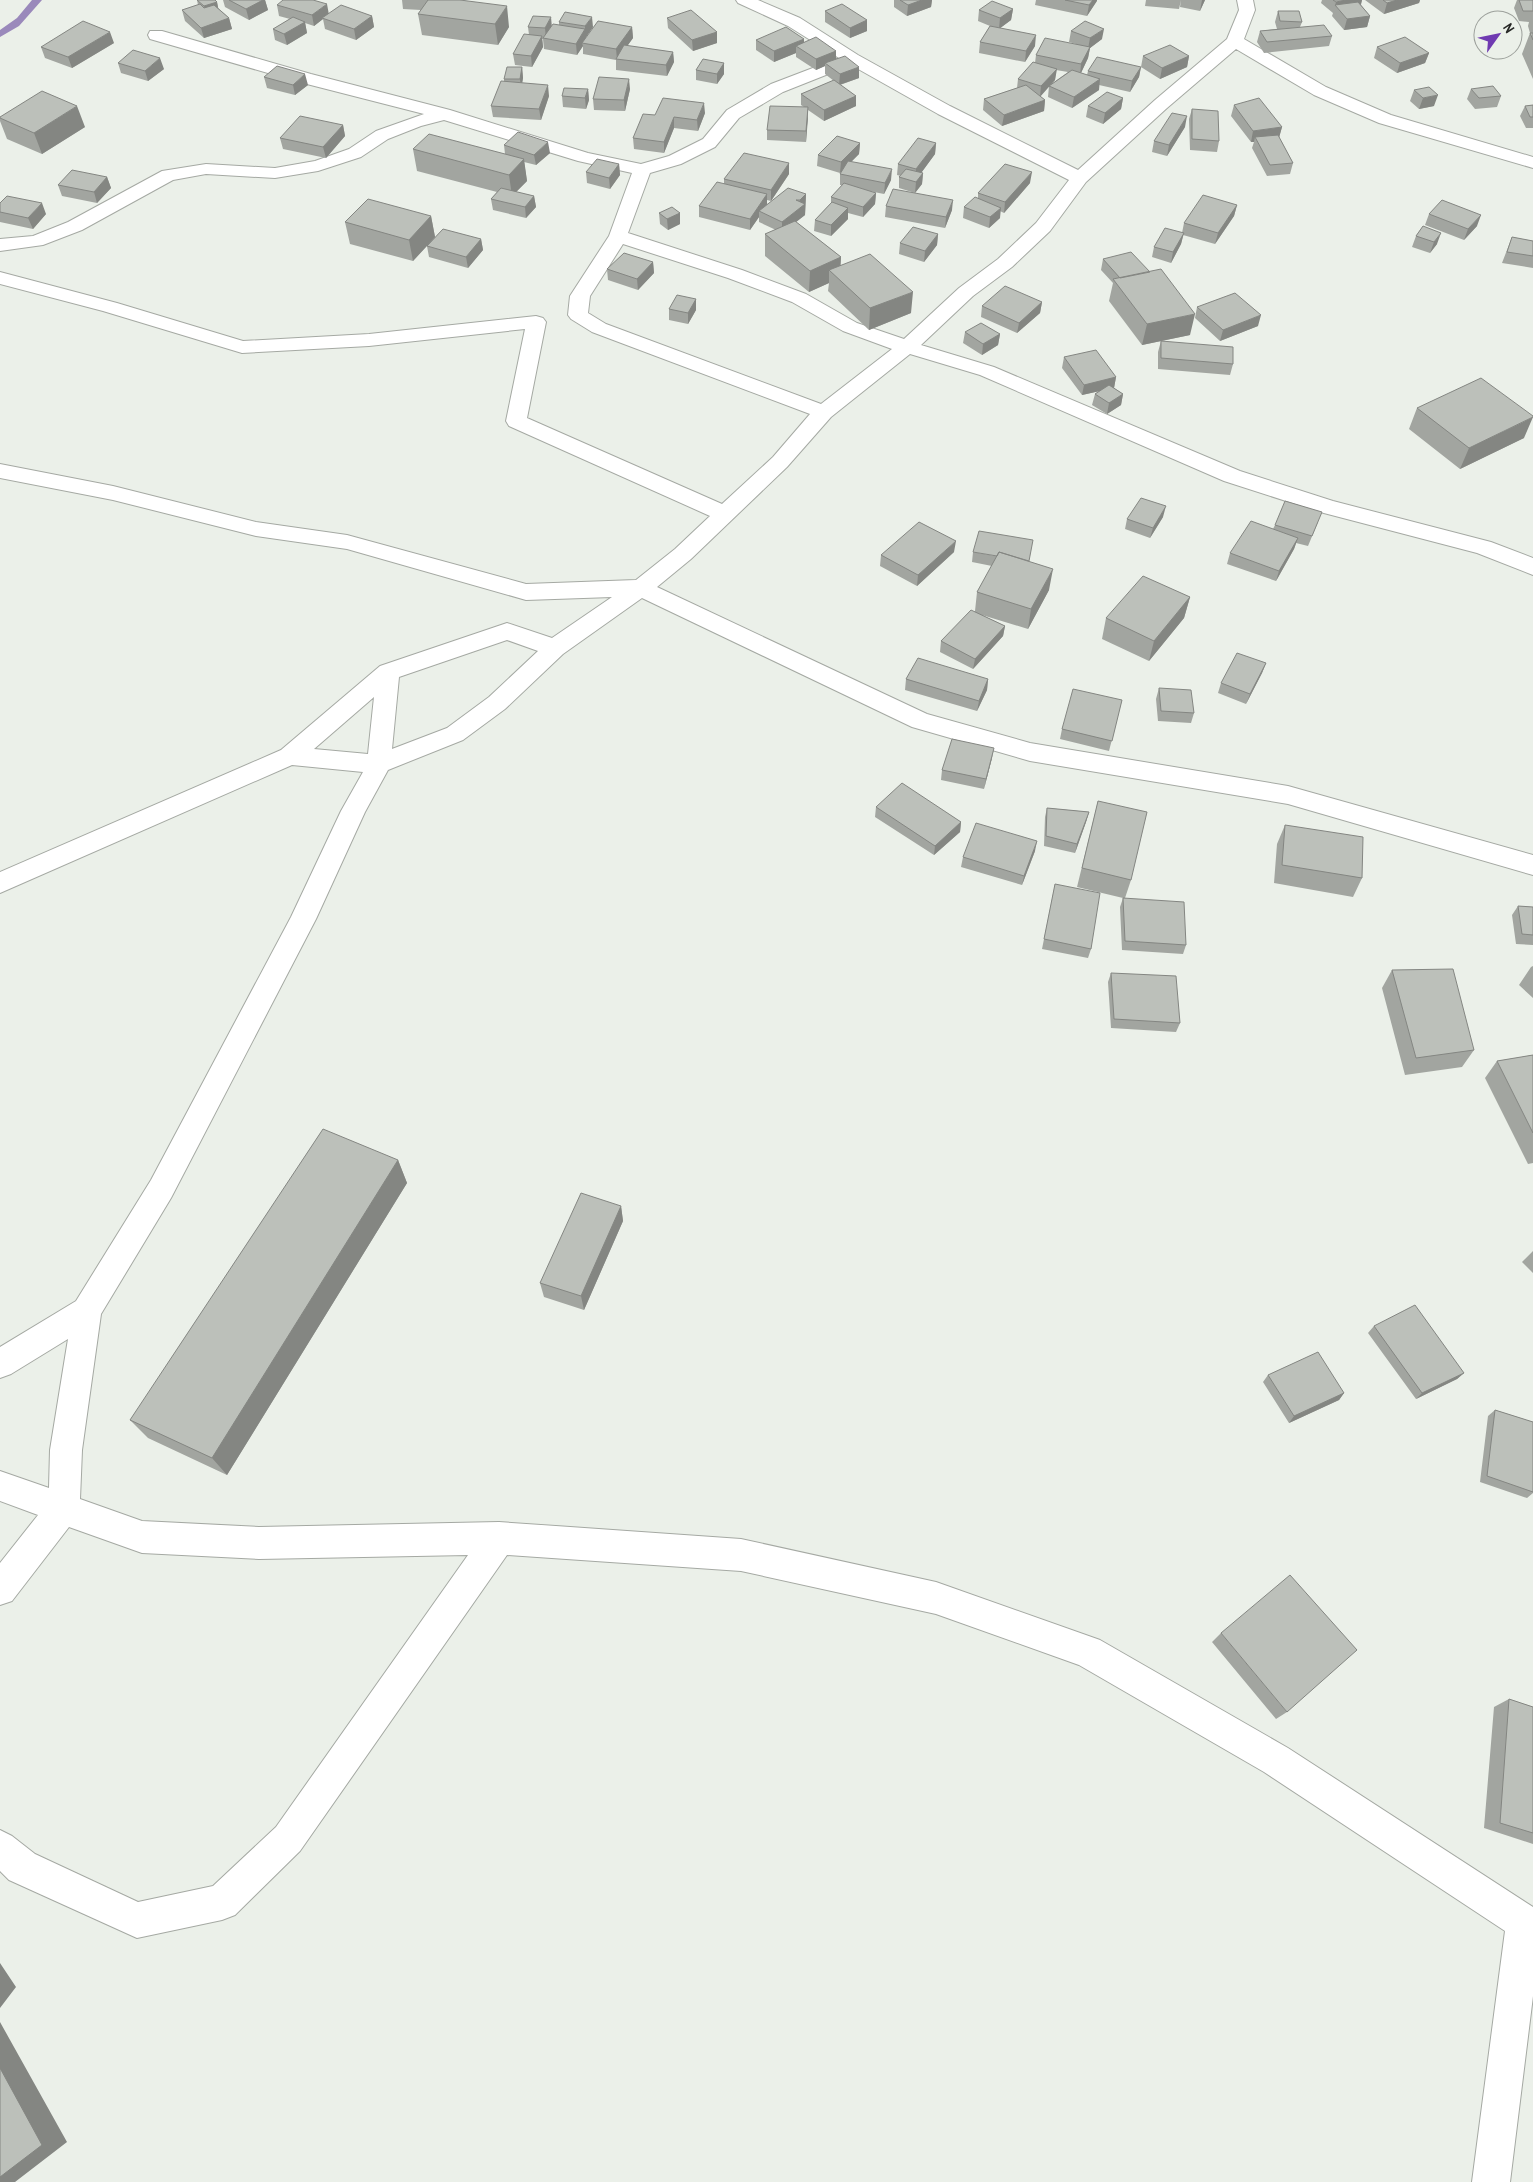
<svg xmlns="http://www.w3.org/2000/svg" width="1533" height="2182" font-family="'Archivo Narrow',sans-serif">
	<rect width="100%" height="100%" fill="#ebf0e9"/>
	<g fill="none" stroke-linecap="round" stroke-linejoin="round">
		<path fill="#9a89bb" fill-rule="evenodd" d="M32,0H42L19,26L0,37V30L17,18Z"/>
		<g stroke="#a5a9a3" stroke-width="2">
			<path id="minor" d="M736,0H758L800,18L858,55L950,106L1078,170L1155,100L1227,39L1239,10L1237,0H1253L1255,10L1244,39L1326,87L1391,115L1533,157V168L1379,123L1314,95L1236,49L1167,108L1086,182L1050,231L1012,267L973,296L921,345L994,367L1240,471L1333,501L1491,542L1533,558V575L1477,553L1320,512L1224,481L980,375L910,354L831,417L787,467L691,559L657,587L927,714L1030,743L1288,786L1533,855V875L1288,804L1030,761L912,727L642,598L563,654L505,709L463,740L388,770L365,812L316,919L171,1198L101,1314L82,1450L80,1499L142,1521L259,1527L499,1522L741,1539L936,1582L1100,1640L1288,1748L1533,1907V1996L1510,2182H1472L1505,1931L1264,1772L1079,1665L936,1614L741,1571L507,1555L300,1851L235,1915L222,1920L137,1938L9,1880L0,1871V1830L12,1836L35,1854L138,1902L213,1886L276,1827L468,1555L259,1559L142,1553L69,1527L12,1601L0,1605V1563L38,1515L0,1501V1471L49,1488L50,1450L68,1339L11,1374L0,1378V1347L76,1301L151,1180L291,917L341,811L363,772L292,765L0,893V872L281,750L380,666L507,623L552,638L612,597L526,600L347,549L256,536L113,500L0,478V464L113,486L256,522L347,535L526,584L636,580L675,549L710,516L509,426L506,421L525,329L369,346L242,353L103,311L0,284V272L117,303L243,341L369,334L536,316L543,318L546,322L527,418L722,504L773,457L810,414L592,332L571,319L568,315L570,296L609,236L632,173L578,161L444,120L421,126L388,139L361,157L318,171L275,178L206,174L173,180L82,230L43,245L0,251V239L33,236L68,222L162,171L206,164L275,168L315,161L349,149L376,131L424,114L299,82L150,39L148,35L150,31H162L311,74L450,110L588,153L641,164L669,156L703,139L727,110L771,84L839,58L788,26L738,3ZM851,65L938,114L1069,180L1036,223L998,259L959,288L904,339L857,323L806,294L742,270L628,233L650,173L681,164L715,147L739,118L783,92ZM623,244L728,278L792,302L843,331L892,349L821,404L606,324L588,313L590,296ZM507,640L538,651L489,697L447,728L392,749L399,677ZM374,697L368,754L314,749Z"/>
		</g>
		<use href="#minor" fill="#fff" fill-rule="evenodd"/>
	</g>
	<path fill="#a2a5a0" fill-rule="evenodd" d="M197,0L217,2L218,8L229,18L232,29L204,38L185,21L182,10L198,5Z
		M223,0H265L268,10L249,20L225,7Z
		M402,0H460L509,27L498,45L422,35L418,14L421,10L403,9Z
		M894,0H932L931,7L907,16L894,7Z
		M1036,0H1097L1087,16L1035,5Z
		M1146,0H1181L1179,9L1145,6Z
		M1181,0H1205L1200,11L1180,7Z
		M1322,0H1362L1361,5L1370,16L1367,27L1344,30L1332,16L1333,13L1321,3Z
		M1365,0H1420L1419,3L1384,14Z
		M1517,0H1533V79L1522,54L1530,33L1528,26L1529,22L1519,21L1514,8Z
		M277,5L329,14L372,16L374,27L356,40L325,29L323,19L314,26L305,23L307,33L287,45L275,40L273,29L290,19L279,16Z
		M1013,9L1011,20L1000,28L1035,46L1025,62L979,53L980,42L990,26L978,21L979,10Z
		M825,11L867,20V31L850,38L825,22Z
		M1278,11L1302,22L1300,27L1332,36L1329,46L1264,53L1257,42L1260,31L1277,29L1275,22Z
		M667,18L717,32V43L693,51L668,28Z
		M559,22L593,27L586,37V38L632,27L633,38L627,46L673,52L674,62L667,76L616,70V60L583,54V46L577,55L544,49L543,39H542L543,47L532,67L515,65L513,54L529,35L528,27H552L559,25Z
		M1071,31L1102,39L1090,48L1088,58L1081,73L1087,75L1088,71L1141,67L1139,77L1130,92L1099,85V90L1072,108L1048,97L1049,86L1040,96L1045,100L1044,111L1002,126L983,110L984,99L1017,88L1018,79L1035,63L1036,55L1076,44L1069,42ZM1056,70L1068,72L1050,85L1055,80Z
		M756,40L804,42L836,51V60L859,78L840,85L856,96V106L824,121L808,110L806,142L767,140V130L804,107L801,105V94L834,81L825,74V66L816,70L796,57V53L774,62L756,50Z
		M114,43L72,68L45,58L41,47Z
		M1377,47L1429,53L1425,63L1397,73L1374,58Z
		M1143,56H1189L1187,67L1160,79L1141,67Z
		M118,63L164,69L148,81L121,73Z
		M724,63V74L717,84L696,80V70Z
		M522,67L523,78L522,83L549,96L541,120L493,117L491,106L504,81V79Z
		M264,77L308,85L295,95L267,88Z
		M588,89L589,100L586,109L563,107L562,96Z
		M630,89L625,111L594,110L593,99Z
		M1471,89L1501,96L1497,107L1475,109L1467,99Z
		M1414,90L1434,106L1419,109L1410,101Z
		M1123,98L1121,109L1103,124L1086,117L1088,106Z
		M1234,105L1282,127L1279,137L1293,163L1290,174L1267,176L1252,148L1254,142H1251L1231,116Z
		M1533,105V128H1526L1520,116L1525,106Z
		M1192,109L1219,141L1217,152L1190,150L1189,119Z
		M705,113L698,131L674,128L664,153L634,149L633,138L655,115Z
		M0,117L85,127L42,154L7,139L0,121Z
		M343,125L345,136L326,158L283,149L280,138Z
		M1185,127L1167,156L1152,152L1154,141Z
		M860,143L859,154L851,162L891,180L884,194L869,191L876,193L875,204L863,217L848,213V219L831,236L814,231L815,220L831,203V197L842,185H840V174L842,172L840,173L817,166L818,155Z
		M936,143L935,154L921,173H923L922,184L915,193L952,210L945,228L885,217L886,206L915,193L899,188V177L901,176L897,175L898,164Z
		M504,145L550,153L536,165L524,162L527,181L516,192L534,196L536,207L526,218L493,210L491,199L497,192L417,171L413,149L505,154Z
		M619,164L620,175L610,189L587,183L586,172Z
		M789,174L771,201L767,200V204L806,194L805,215L796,222L841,257L840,266L911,313L869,330L828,291L829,283L809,292L765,256V234L776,230L759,222V217L750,230L699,217V206L724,184V179Z
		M107,177L111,188L97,203L62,196L58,185Z
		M1030,183L1004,213L1000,211V218L989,228L963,218L964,207L978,198V193Z
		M0,203L46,214L33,229L0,222Z
		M1237,205L1234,216L1215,244L1183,235L1181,244L1171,263L1152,257L1154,247L1182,233L1184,223Z
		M659,213H680V224L668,230L660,224Z
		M1429,214L1477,226L1464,240L1425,225Z
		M431,216L435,237L481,239L483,250L468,268L429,257L427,246L413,261L350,244L345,222Z
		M1423,226L1437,244L1430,253L1412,247L1416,236Z
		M938,234L937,245L924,262L899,254L900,243Z
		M1512,237L1533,241V268L1502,263Z
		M1103,259L1190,335L1161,341L1233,364L1230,375L1158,369V352L1161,341L1142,345L1109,301L1113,283L1101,270Z
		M653,262L654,273L638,290L608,280L607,269Z
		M696,299V310L688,324L669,320V309Z
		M1042,302L1040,313L1017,333L981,317L982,306Z
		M1197,307L1258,326L1220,341L1195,318Z
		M965,332L1000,334L998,345L982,355L963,343Z
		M1064,357L1116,377L1114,388L1123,394L1121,405L1107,414L1092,405L1095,394L1099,391L1082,395L1062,368Z
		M1417,408L1524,438L1460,469L1409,429Z
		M1163,517L1150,538L1125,529L1127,519Z
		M1318,522L1308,546L1296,543L1294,549L1276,581L1227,564L1230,553L1273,529L1275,525Z
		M954,552L917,586L880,566L881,555Z
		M973,552L1029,562L1049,590L1028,629L982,615L1005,626L1003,636L973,669L940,652L941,641L975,611L977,592L992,566L972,562Z
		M1190,597L1184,618L1149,661L1102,639L1106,618Z
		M1266,663L1262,673L1246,704L1218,693L1221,683Z
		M906,679H988L987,690L977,711L905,690Z
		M1159,688L1194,713L1191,723L1158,721L1156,699Z
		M1122,700L1109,751L1060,739L1062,729Z
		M992,758L984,789L941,780L942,770Z
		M1098,801L1131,880L1125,898L1186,945L1183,954L1122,950L1120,907L1123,898L1077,887Z
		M876,807L961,822L960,832L934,855L875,817Z
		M1047,808L1089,812L1086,822L1075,853L1044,846L1045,817Z
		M1285,825L1362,878L1353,897L1274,883L1277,844Z
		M1035,851L1022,885L961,867L963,857Z
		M1055,884L1091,949L1088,958L1042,949Z
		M1518,906L1533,907V945L1516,944L1512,915Z
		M1533,966V998L1519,985L1531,967Z
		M1392,970L1474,1050L1462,1067L1405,1075L1382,988Z
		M1111,973L1180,1023L1176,1032L1111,1028L1108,982Z
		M1533,1055V1163L1528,1164L1485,1078L1497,1061Z
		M398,1160L407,1183L227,1475L148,1438L130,1420Z
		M621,1206L623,1221L584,1310L544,1297L540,1283Z
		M1533,1251V1273L1522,1262Z
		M1374,1326L1464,1373L1457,1379L1416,1399L1368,1333Z
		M1268,1375L1344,1393L1339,1400L1289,1423L1263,1382Z
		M1495,1410L1533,1422V1493L1527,1498L1480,1482L1488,1416Z
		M1221,1633L1287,1712L1276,1719L1212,1642Z
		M1509,1699L1533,1707V1844L1484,1828L1494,1707Z"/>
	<path fill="#848682" d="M263,0H265L268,10L249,20L246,9Z
		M922,0H932L931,7L907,16L908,5Z
		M1093,0H1097V1L1087,16L1089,5Z
		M1202,0H1205L1200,11Z
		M1346,0H1362L1360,7L1335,6L1336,2Z
		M1397,0H1420L1419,3L1384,14L1387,3Z
		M217,2L219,12L207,17L204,6Z
		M327,4L329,15L322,18L323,19L314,26L312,15Z
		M507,6L509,27L498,45L495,24Z
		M1013,9L1011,20L999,29L1000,18Z
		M372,16L374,27L356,40L354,29Z
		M1370,16L1367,27L1344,30L1347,19Z
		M551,17L552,28L546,39L545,28Z
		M592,17L593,27L586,37V40L582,43L583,46L577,55L576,44L585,29V26Z
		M229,18L232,29L204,38L201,28Z
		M867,20V31L850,38V28Z
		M305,22L307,33L287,45L284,34Z
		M632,27L633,38L618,59H617L616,49Z
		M1104,29L1102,39L1090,48L1088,58L1080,75L1081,64L1088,49L1090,38Z
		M110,32L114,43L72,68L68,57Z
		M717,32V43L693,51L692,40Z
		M1036,35L1035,46L1025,62L1026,51Z
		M542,36L543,47L532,67L531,56Z
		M804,39V49L796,46V53L774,62V51Z
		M836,51V61L825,63V66L816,70V59Z
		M673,52L674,62L667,76L666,65Z
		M1429,53L1425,63L1397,73L1400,63Z
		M1189,56L1187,67L1160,79L1162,68Z
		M160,58L164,69L148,81L145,71Z
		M724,63V74L717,84V74Z
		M522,67L523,78L521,90L520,79Z
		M859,67V78L839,85L840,74Z
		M1141,67L1139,77L1130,92L1132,81Z
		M1057,69L1055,80L1040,97L1041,86Z
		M305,74L308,85L295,95L293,85Z
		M629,79L630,89L625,111L624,100Z
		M1100,79L1099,90L1072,108L1074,97Z
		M548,85L549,96L541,120L539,109Z
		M588,89L589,100L586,109L585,98Z
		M1438,95L1434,106L1419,109L1423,98Z
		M856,96V106L824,121V110Z
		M1123,98L1121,109L1103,124L1105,113Z
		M1045,100L1044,111L1002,126L1004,115Z
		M704,103L705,113L698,131L697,120Z
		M77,106L85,127L42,154L34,133Z
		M808,107V118L806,142V131Z
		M1187,116L1185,127L1167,156L1169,145Z
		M674,117V128L664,153V142Z
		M343,125L345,136L326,158L323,147Z
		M1282,127L1279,138L1255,137L1254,142H1251L1253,131Z
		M548,142L550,153L536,165L534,155Z
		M860,143L859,154L840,173L841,162Z
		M936,143L935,154L916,180V169Z
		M524,159L527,181L512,196L509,175Z
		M789,163V174L771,201V190Z
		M619,164L620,175L610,189L609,178Z
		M892,169L891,180L884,194L885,183Z
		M1032,172L1030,183L1004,213L1005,202Z
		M923,173L922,184L915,193L916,182Z
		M107,177L111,188L97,203L94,192Z
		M876,193L875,204L863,217V207Z
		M767,194V205L759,211V217L750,230V219Z
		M806,194L805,215L782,233V222L800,208V200Z
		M534,196L536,207L526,218L525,207Z
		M953,200L952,210L945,228L946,217Z
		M42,203L46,214L33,229L28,218Z
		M1237,205L1234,216L1215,244L1218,233Z
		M848,208V219L831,236V225Z
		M1001,208L1000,218L989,228L990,217Z
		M680,213V224L668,230L667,219Z
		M1481,215L1477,226L1464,240L1468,229Z
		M431,216L435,237L413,261L409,240Z
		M1184,233L1181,244L1171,263L1173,252Z
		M1441,233L1437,244L1430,253L1434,242Z
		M938,234L937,245L924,262L925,251Z
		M481,239L483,250L468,268L466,257Z
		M841,257L840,278L829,270V283L809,292L810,271Z
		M653,262L654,273L638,290L637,279Z
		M913,292L911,313L869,330L870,308Z
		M696,299V310L688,324V313Z
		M1042,302L1040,313L1017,333L1019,323Z
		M1195,314L1190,335L1142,345L1147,324Z
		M1261,315L1258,326L1220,341L1223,330Z
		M1000,334L998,345L982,355L983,344Z
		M1116,377L1114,388L1082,395L1084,385Z
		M1123,394L1121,405L1107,414L1109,403Z
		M1533,417L1524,438L1460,469L1469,448Z
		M1166,506L1163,517L1150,538L1153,528Z
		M1298,538L1294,549L1276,581L1279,571Z
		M956,541L954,552L917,586L918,575Z
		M1053,569L1049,590L1028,629L1031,609Z
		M1190,597L1184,618L1149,661L1154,641Z
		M1005,626L1003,636L973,669L975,659Z
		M1266,663L1262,673L1246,704L1250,694Z
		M988,679L987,690L977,711L979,701Z
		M994,748L992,758L984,789L986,779Z
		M1089,812L1086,822L1075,853L1077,844Z
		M961,822L960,832L934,855L935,846Z
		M1037,841L1035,851L1022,885L1024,876Z
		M398,1160L407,1183L227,1475L212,1458Z
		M621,1206L623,1221L584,1310L581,1296Z
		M1464,1373L1457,1379L1416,1399L1422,1393Z
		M1344,1393L1339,1400L1289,1423L1294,1416Z
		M0,1963L16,1987L0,2008Z
		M0,2022L67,2142L15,2182H0Z"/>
	<path fill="#bcc0ba" stroke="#848682" d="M197,0H215L217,2L204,6Z
		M229,0H263L246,9Z
		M283,0H313L327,4L312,15L277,5Z
		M428,0H460L507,6L495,24L418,14Z
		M900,0H922L908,5Z
		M1065,0H1093L1089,5Z
		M1333,0H1346L1336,2Z
		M1383,0H1397L1387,3Z
		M1519,0H1533V11H1523Z
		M992,1L1013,9L1000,18L979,10Z
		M1358,2L1370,16L1347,19L1335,5Z
		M200,4L204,8L214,5L229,18L201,28L182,10Z
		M842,4L867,20L850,28L825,11Z
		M341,5L372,16L354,29L322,18Z
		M691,10L717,32L692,40L667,18Z
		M1278,11H1299L1302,22L1280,21Z
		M565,12L592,17L585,26L559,22Z
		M533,16L551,17L545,28L528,27Z
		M293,17L305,22L284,34L273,29Z
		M83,21L110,32L68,57L41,47Z
		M598,21L632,27L616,49L582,43Z
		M1085,21L1104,29L1090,38L1071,31Z
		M553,24L585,29L576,44L543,38Z
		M1324,25L1332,36L1267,42L1260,31Z
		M990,26L1036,35L1026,51L980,42Z
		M786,27L804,39L774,51L756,40Z
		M1530,33H1533V40Z
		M524,34L542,36L531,56L513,54Z
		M816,37L836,51L816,59L796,46Z
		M1405,37L1429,53L1400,63L1377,47Z
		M1045,38L1090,47L1081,64L1036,55Z
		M624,45L673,52L666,65L616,59Z
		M1170,45L1189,56L1162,68L1143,56Z
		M133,50L160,58L145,71L118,63Z
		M845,56L859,67L840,74L825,63Z
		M1097,57L1141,67L1132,81L1088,71Z
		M703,59L724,63L717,74L696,70Z
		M1033,62L1057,69L1041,86L1018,79Z
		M277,66L305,74L293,85L264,77Z
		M507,67H522L520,79H504Z
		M1072,70L1100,79L1074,97L1049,86Z
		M599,77L629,79L624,100L593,99Z
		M834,80L856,96L824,110L801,94Z
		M501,81L548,85L539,109L491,106Z
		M1026,85L1045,100L1004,115L984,99Z
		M1493,86L1501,96L1479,98L1471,89Z
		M1429,87L1438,95L1423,98L1414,90Z
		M564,88L588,89L585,98L562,96Z
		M42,91L77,106L34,133L0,118V117Z
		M1107,92L1123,98L1105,113L1088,106Z
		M663,98L704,103L697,120L674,117L664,142L633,138L643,114L655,115Z
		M1259,98L1282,127L1253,131L1234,105Z
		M1533,105V117H1530L1525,106Z
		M770,106L808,107L806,131L767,130Z
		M1192,109L1218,111L1219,141L1192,139Z
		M1172,113L1187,116L1169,145L1154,141Z
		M300,116L343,125L323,147L280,138Z
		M518,132L548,142L534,155L504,145Z
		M429,134L524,159L509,175L413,149Z
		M1278,135L1293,163L1270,165L1255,137Z
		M837,136L860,143L841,162L818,155Z
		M918,138L936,143L916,169L898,164Z
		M744,153L789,163L771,190L724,179Z
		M597,159L619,164L609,178L586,172Z
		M848,161L892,169L885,183L840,174Z
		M1005,164L1032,172L1005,202L978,193Z
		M906,169L923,173L916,182L899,177Z
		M72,170L107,177L94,192L58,185Z
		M717,182L767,194L750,219L699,206Z
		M844,183L876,193L863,207L831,197Z
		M501,188L534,196L525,207L491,199Z
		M788,188L806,194L800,200H796L805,204L782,222L759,211Z
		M893,189L953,200L946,217L886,206Z
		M1203,195L1237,205L1218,233L1184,223Z
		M7,196L42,203L28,218L0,212V203Z
		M975,197L1001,208L990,217L964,207Z
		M368,199L431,216L409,240L345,222Z
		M1442,200L1481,215L1468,229L1429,214Z
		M832,202L848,208L831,225L815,220Z
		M672,207L680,213L667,219L659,213Z
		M795,221L841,257L810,271L765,234Z
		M1423,226L1441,233L1434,242L1416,236Z
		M913,227L938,234L925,251L900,243Z
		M1165,228L1184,233L1173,252L1154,247Z
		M443,229L481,239L466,257L427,246Z
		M1512,237L1533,241V256L1507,252Z
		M1131,252L1150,272L1120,278L1103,259Z
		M624,253L653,262L637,279L607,269Z
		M870,254L913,292L870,308L829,270Z
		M1161,269L1195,314L1147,324L1113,279Z
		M1005,286L1042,302L1019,323L982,306Z
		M1235,293L1261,315L1223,330L1197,307Z
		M677,295L696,299L688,313L669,309Z
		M981,323L1000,334L983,344L965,332Z
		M1161,341L1233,347V364L1161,358Z
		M1096,350L1116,377L1084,385L1064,357Z
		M1481,378L1533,416V417L1469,448L1417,408Z
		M1109,385L1123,394L1109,403L1095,394Z
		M1141,498L1166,506L1153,528L1127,519Z
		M1285,501L1322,512L1312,536L1275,525Z
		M1251,521L1298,538L1279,571L1230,553Z
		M919,522L956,541L918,575L881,555Z
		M979,531L1033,540L1029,561L999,552L997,556L973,552Z
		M999,552L1053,569L1031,609L977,592Z
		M1143,576L1190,597L1154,641L1106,618Z
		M971,610L1005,626L975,659L941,641Z
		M1237,653L1266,663L1250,694L1221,683Z
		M918,658L988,679L979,701L906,679Z
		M1159,688L1191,690L1194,713L1161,711Z
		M1073,689L1122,700L1112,741L1062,729Z
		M952,739L994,748L986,779L942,770Z
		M902,783L961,822L935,846L876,807Z
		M1098,801L1147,812L1131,880L1082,868Z
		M1047,808L1089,812L1077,844L1046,836Z
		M976,823L1037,841L1024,876L963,857Z
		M1285,825L1363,837L1362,878L1282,865Z
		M1055,884L1100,893L1091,949L1044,939Z
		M1123,898L1184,902L1186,945L1125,941Z
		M1518,906L1533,907V935L1522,934Z
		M1453,969L1474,1050L1416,1058L1392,970Z
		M1111,973L1176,976L1180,1023L1114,1019Z
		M1533,1055V1133L1497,1061Z
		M323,1129L398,1160L212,1458L130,1420Z
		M581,1193L621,1206L581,1296L540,1283Z
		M1415,1305L1464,1373L1422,1393L1374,1326Z
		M1318,1352L1344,1393L1294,1416L1268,1375Z
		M1495,1410L1533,1422V1492L1487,1476Z
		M1290,1575L1357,1650L1287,1712L1221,1633Z
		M1509,1699L1533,1707V1833L1500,1823Z
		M0,2068L42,2145L0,2177Z"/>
	<g transform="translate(1498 35) rotate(57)"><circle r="24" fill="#ebf0e9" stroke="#9ca09b"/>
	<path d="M0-4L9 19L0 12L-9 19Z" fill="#6f3ab1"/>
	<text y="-8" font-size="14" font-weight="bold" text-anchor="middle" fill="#262725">N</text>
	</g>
</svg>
